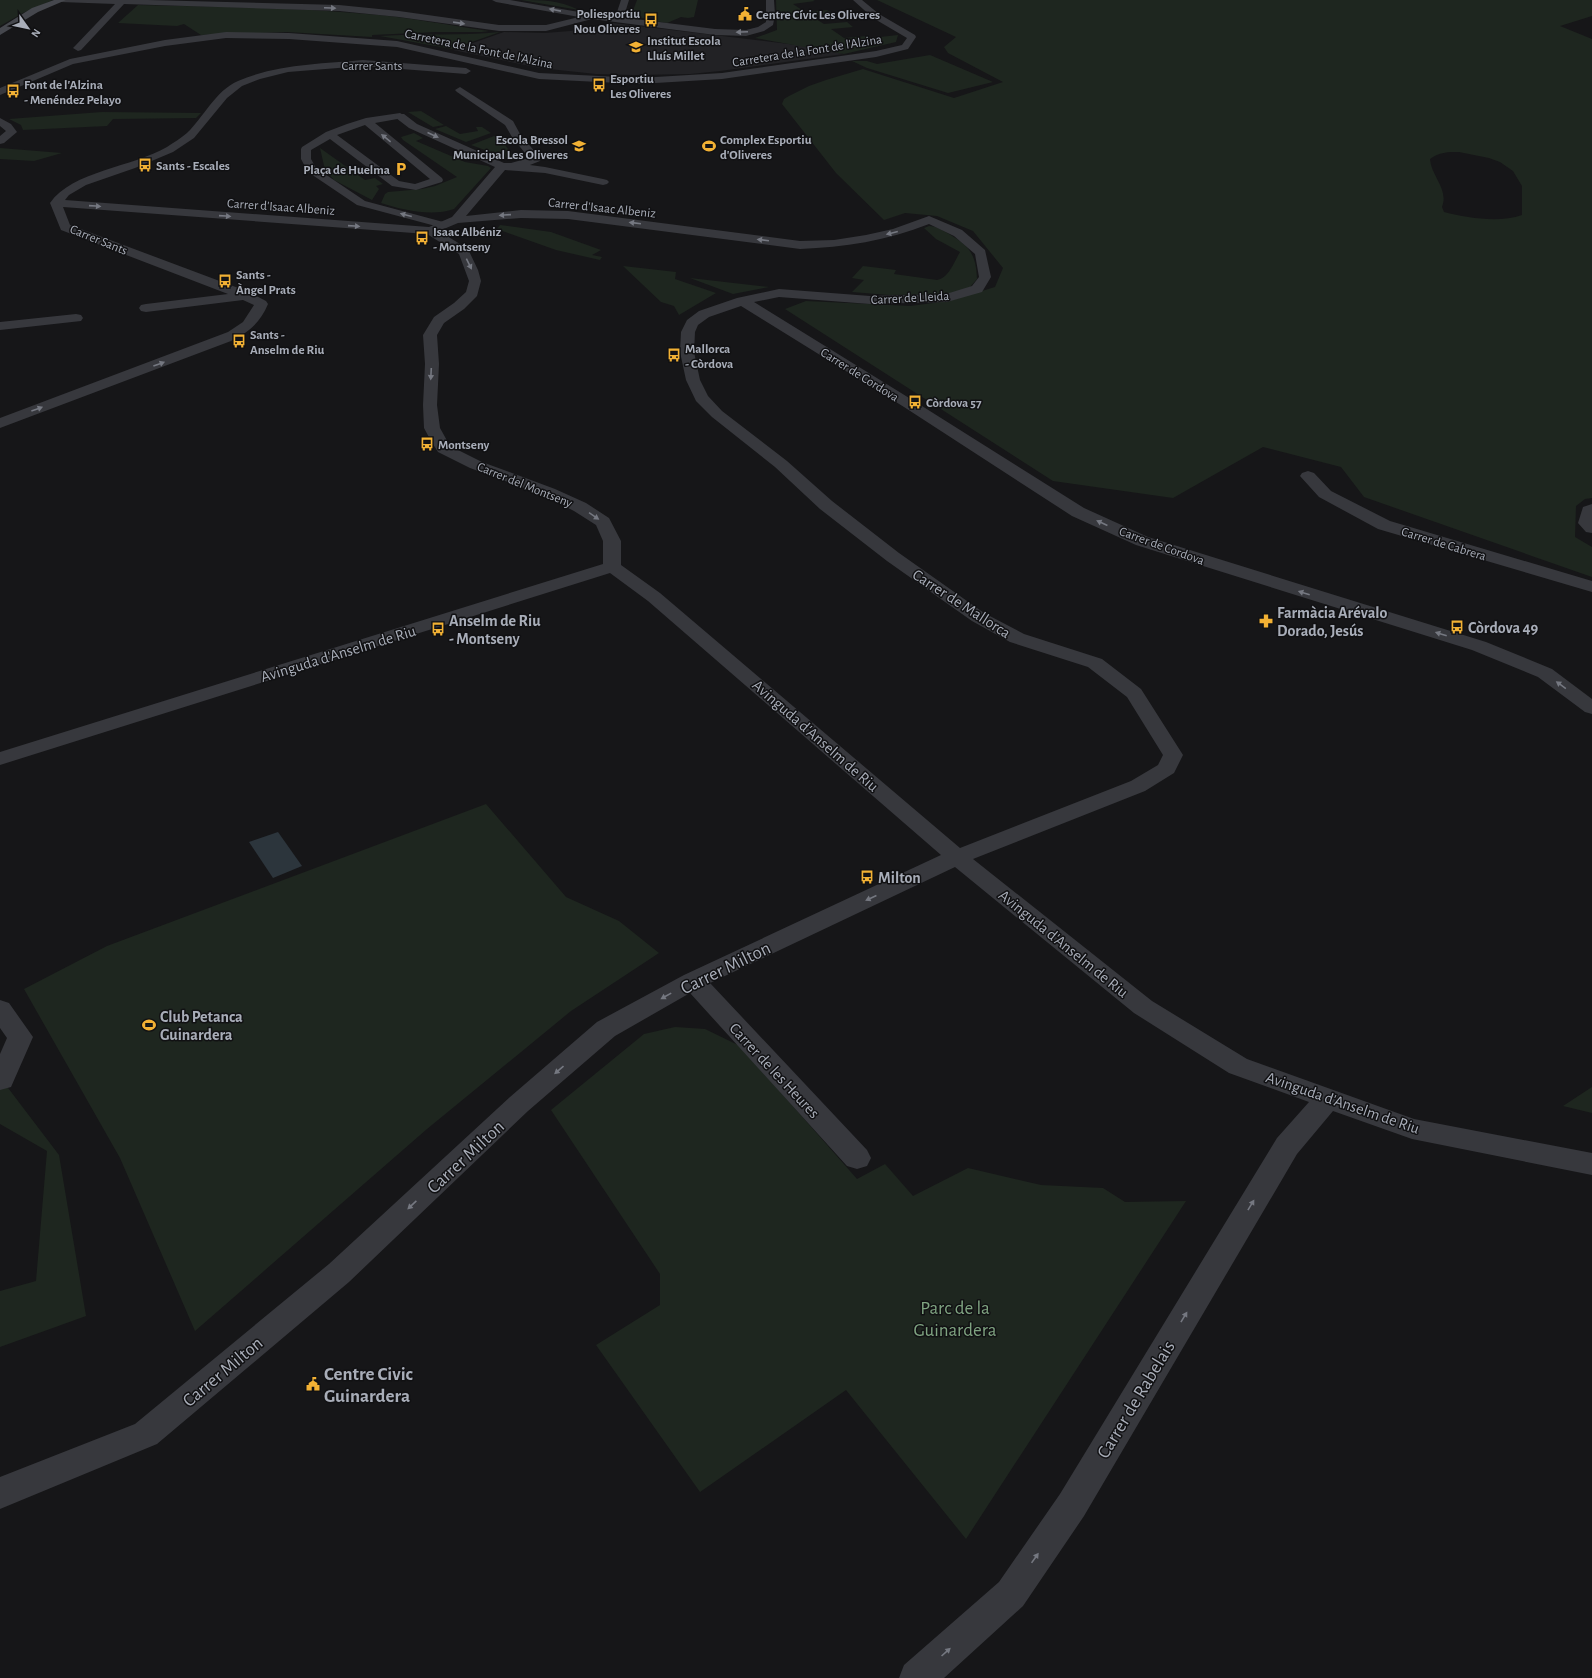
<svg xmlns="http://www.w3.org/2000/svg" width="1592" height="1678" font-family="'Alegreya Sans',sans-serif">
	<rect width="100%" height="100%" fill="#161618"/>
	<path fill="#222225" d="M613,23L797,45L844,54L720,71L690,74L633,75L596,74L540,68L453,50L504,32L545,33L570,31Z"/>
	<path fill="#1e261f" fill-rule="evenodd" d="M0,0H53L23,13L0,26Z
		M521,0C543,0 559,0 579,10Z
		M637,0H698L694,17L688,18L681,17L667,23L655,21L656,17L643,18L631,16Z
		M776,0H813L815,1L793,4L805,12L827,10L834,14L811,16L824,24L847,22L853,27L831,29L844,38L867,36L871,38L898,35L896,42L844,54L755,38L777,30Z
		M877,0H1592V16L1560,26L1592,39V498L1585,499L1576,506L1575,537L1592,547V577L1364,497L1341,467L1263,447L1173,498L1053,481L785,309L806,301L910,306L949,301L995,287L1003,268L973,231L937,216L905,213L884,220L836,173L782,104L784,99L789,96L809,86L826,80L863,69L954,98L1003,82L948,53L944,47L956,37ZM1459,152L1489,158L1500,162L1513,171L1522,186V215C1499,223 1468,218 1444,212L1442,207C1449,189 1431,176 1430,159C1439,152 1448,152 1459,152Z
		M138,5C214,7 290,7 366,14C407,17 447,25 489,31L482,32H436L372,35V37L287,32L201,35L184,24L177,26L118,23Z
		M500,32L452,49L380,36C420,33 460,36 500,32Z
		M930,55L993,82L948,93L867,68L852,61H867L877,64Z
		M421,111L444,125L433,127L408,112Z
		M102,112L201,113L196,118L113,119L107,126L23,130L21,125L9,119Z
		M446,126L460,134L478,131L476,127H482L491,133L466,142L435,129Z
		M414,133L423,138L416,141L465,162L488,166L491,168L454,209C432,217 403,210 381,203L385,194L388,192L422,189L435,186L457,177L403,140L401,137Z
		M494,136L500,138L516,160H513L471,145Z
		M0,148L62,153L34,161L0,159Z
		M320,148L365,180L375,178L383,184L376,186L379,189L372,200L334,180L325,170Z
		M500,225L551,232L601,250L592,255L602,257L600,260L556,250L497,229Z
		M929,226C936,226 942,230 949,234C970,246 976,255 977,279L970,287L958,292L944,294L889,295L852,292L864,280L852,278L863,266L896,270L894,274L937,280C949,278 954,262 960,252L936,239L924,228Z
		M623,266L676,272L675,279L716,293L679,315L674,306L661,302Z
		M690,278L769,287L733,294Z
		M486,804L566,897L619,921L659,953L571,1011L427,1129L195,1331L120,1158L24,989L107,946Z
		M675,1027L705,1029L740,1046L857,1179L885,1164L913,1196L968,1168L1041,1185L1103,1188L1125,1202L1186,1201L966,1539L846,1390L700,1492L596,1345L660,1305V1274L551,1110L644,1034Z
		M0,1080H2L59,1155L86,1316L0,1347V1291L36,1281L47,1151L0,1124Z
		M1592,1087V1113L1563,1106Z"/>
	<path fill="#2c353c" d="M278,832L302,866L273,878L249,842Z"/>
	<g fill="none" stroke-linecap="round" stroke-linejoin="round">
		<path fill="#37383d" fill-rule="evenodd" d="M400,113L405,116L403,118L375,123L442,178L443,180L442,182L416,190L392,186L330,139L311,150V159L316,168L365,201L447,223L449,225L447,227L443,228L357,205L308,172L301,159V149L302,147L326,132L347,124L366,118ZM365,125L430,179L415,184L399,181L337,135Z"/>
		<path fill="#37383d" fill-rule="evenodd" d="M57,0H148L339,5L399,11L499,25H546L579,17L496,2L492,0H510L573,11L608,16L617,12L621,0H629L625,13L619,17L715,29L746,30L758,27L766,22V0H774L775,15L773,25L764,31L746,36L715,35L592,19L546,31H499L399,17L339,11L124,4L81,50L78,51L73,48L75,46L115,4L61,2Z
			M853,0H862L879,14L915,35L916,37L908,49L876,57L722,79L639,84L539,79L397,47L289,39L226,38L165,46L73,64L0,95V88L70,59L165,40L226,32L289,33L397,41L539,73L639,78L722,73L876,51L902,45L907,38L873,18Z
			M363,60L466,68L471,71L466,74L363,66L288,72L260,79L242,86L227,98L194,138L173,152L135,168L86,185L69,195L65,200L429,227L452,217L495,167L409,128L396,118L395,116L396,114H404L417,124L504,163H511L529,158L512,137L505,125L457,92L455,90L460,87L513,121L520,134L541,159L540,161L530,165L545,167L603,179L607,180L609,182L607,184L603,185L545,173L505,170L466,216L521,210L568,211L800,241L834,240L866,235L893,229L929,216L962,230L985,250L991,277L982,292L947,302L870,304L779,297L754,302L914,401L1084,508L1148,537L1486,642L1552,669L1592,699V714L1585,712L1538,677L1472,650L1136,545L1072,516L904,407L741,306L709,317L698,325L695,332L694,352L700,380L708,396L722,411L787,461L832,501L899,553L984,613L1024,634L1102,659L1141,689L1183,755L1174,773L1145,791L973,859L1152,1001L1247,1059L1414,1119L1592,1153V1175L1412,1139L1333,1111L1297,1154L1084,1516L1023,1606L944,1678H899L904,1665L999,1582L1060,1494L1277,1138L1309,1102L1229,1073L1134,1013L955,867L710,983L867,1150L871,1158L867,1166L857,1169L847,1166L690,993L615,1036L528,1111L349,1282L157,1444L0,1509V1477L135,1424L329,1264L510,1097L597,1022L684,975L941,855L648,601L610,573L0,765V752L603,564V541L596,525L574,511L543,495L470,468L438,452L431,441L424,428L423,405L425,364L423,335L434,317L454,303L466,292L469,281L459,254L427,234L63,207L70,225L249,292L266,301L268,304C260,323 249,332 231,341L0,428V418L228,332L243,322L254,305L243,300L146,312L141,311L139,308L141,305L146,304L228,294L61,230L50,203C72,171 133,167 167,147C173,143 181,138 187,133C204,117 215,91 238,81C277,64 321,64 363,60ZM521,218L568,219L800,249C844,247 887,241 929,224L954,236L975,254L979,277L972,286L946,294L870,296L779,289L737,298L699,311L687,320L681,332L680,352L686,380L696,401L712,417L775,467L820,509L887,561L972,621L1010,642L1088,667L1127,697L1163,755L1158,765L1131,781L960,848L660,593L621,565V541L609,518L586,503L555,489L482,462L450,446L440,428L437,405L439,364L437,335L444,323L464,309L477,296L481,281L478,270L468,249L439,231L458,223Z
			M0,118L11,124L17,132L4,143L0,144V136L6,131L0,126Z
			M76,314L81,315L83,318L81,321L0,330V322Z
			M1308,471L1314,473L1331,491L1390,521L1592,581V592L1378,529L1319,497L1300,476L1302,473Z
			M1592,504V533L1586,532L1578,523L1583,507Z
			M0,1000L9,1003L33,1037L11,1087L0,1090V1054L7,1038L0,1028Z"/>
		<path fill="#45474d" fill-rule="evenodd" d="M54,0H66L38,12L0,35V28L32,8Z"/>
	</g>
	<defs><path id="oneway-solid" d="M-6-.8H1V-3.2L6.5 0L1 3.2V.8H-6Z"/></defs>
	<g fill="#757881">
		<use href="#oneway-solid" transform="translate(330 8) rotate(3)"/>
		<use href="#oneway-solid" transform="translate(555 10) rotate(-169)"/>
		<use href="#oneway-solid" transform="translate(459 23) rotate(8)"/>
		<use href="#oneway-solid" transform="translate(742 32) rotate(178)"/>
		<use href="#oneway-solid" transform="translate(433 135) rotate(24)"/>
		<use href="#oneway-solid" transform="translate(386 138) rotate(-141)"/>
		<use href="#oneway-solid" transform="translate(95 206) rotate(4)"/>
		<use href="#oneway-solid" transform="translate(406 215) rotate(-165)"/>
		<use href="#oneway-solid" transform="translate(505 215) rotate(176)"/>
		<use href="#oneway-solid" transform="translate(225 216) rotate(4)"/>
		<use href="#oneway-solid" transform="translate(635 223) rotate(-173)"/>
		<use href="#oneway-solid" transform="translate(354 226) rotate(4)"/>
		<use href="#oneway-solid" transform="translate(892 233) rotate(166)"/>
		<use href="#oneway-solid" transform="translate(763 240) rotate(-173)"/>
		<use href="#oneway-solid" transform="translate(469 264) rotate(64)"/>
		<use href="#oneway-solid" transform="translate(159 364) rotate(-20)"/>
		<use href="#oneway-solid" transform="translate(431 374) rotate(93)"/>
		<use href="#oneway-solid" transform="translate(37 409) rotate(-20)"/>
		<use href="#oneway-solid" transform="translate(594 516) rotate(34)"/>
		<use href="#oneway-solid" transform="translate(1102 523) rotate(-155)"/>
		<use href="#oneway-solid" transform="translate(1304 593) rotate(-162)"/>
		<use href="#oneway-solid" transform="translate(1441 634) rotate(-163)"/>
		<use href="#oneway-solid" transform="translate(1561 685) rotate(-144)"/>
		<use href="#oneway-solid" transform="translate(871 898) rotate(155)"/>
		<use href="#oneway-solid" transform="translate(666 996) rotate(151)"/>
		<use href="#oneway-solid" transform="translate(559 1070) rotate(139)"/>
		<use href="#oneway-solid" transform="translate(412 1205) rotate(137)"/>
		<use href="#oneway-solid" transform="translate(1251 1205) rotate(-59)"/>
		<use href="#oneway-solid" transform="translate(1184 1317) rotate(-59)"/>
		<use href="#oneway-solid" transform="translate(1035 1558) rotate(-55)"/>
		<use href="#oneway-solid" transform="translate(946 1652) rotate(-42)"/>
	</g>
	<defs>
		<g id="civic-bare" transform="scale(1.08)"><path d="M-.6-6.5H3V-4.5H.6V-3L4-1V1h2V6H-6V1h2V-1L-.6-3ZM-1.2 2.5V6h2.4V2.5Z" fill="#f2b134" stroke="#111113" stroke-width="2.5" paint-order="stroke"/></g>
		<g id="bus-bare" transform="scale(1.08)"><path d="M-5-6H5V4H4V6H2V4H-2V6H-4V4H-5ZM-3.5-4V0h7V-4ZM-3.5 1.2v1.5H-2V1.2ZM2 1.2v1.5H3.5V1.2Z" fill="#f2b134" stroke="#111113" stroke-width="2.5" paint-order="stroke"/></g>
		<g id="school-bare" transform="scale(1.08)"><path d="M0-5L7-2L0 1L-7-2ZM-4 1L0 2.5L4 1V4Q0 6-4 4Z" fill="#f2b134" stroke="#111113" stroke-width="2.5" paint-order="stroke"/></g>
		<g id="stadium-bare" transform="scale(1.08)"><path d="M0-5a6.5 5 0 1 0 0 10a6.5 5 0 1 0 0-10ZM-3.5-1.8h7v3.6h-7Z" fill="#f2b134" stroke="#111113" stroke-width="2.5" paint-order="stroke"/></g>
		<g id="parking-bare" transform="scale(1.08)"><path d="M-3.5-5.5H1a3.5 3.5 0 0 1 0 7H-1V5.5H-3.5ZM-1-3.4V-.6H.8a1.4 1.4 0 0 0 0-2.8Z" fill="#f2b134" stroke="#111113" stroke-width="2.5" paint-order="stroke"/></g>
		<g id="pharmacy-bare" transform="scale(1.08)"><path d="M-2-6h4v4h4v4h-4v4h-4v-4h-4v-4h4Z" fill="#f2b134" stroke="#111113" stroke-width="2.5" paint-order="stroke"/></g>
	</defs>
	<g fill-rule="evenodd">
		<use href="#civic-bare" x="745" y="14"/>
		<use href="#bus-bare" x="651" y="20"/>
		<use href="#school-bare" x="636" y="47"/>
		<use href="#bus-bare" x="599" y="85"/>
		<use href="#bus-bare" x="13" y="91"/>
		<use href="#school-bare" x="579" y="146"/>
		<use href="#stadium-bare" x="709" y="146"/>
		<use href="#bus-bare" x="145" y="165"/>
		<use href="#parking-bare" x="401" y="169"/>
		<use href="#bus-bare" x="422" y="238"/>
		<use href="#bus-bare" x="225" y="281"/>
		<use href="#bus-bare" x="239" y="341"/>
		<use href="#bus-bare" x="674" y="355"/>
		<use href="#bus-bare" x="915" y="402"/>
		<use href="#bus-bare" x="427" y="444"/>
		<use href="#pharmacy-bare" x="1266" y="621"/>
		<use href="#bus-bare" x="1457" y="627"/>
		<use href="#bus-bare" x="438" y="629"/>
		<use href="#bus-bare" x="867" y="877"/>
		<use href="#stadium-bare" x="149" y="1025"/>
		<use href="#civic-bare" x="313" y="1384"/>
	</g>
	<g text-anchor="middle" stroke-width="3" stroke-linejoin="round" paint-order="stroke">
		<g font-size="13" font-weight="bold" fill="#a8adb8" stroke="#111113" text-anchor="start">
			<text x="640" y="18" text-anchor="end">Poliesportiu<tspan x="640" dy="15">Nou Oliveres</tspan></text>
			<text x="756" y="19">Centre Cívic Les Oliveres</text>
			<text x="647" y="45">Institut Escola<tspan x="647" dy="15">Lluís Millet</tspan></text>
			<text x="610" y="83">Esportiu<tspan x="610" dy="15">Les Oliveres</tspan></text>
			<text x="24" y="89">Font de l'Alzina<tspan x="24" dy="15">- Menéndez Pelayo</tspan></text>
			<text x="568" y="144" text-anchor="end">Escola Bressol<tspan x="568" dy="15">Municipal Les Oliveres</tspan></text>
			<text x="720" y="144">Complex Esportiu<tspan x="720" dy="15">d'Oliveres</tspan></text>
			<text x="156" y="170">Sants - Escales</text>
			<text x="390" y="174" text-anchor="end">Plaça de Huelma</text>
			<text x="433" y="236">Isaac Albéniz<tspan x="433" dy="15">- Montseny</tspan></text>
			<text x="236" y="279">Sants -<tspan x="236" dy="15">Àngel Prats</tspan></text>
			<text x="250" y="339">Sants -<tspan x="250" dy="15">Anselm de Riu</tspan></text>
			<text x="685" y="353">Mallorca<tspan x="685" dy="15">- Còrdova</tspan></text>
			<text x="926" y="407">Còrdova 57</text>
			<text x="438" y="449">Montseny</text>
		</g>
		<g font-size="13" fill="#a8adb8" stroke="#111113">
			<text transform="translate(479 48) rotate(12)" y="5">Carretera de la Font de l'Alzina</text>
			<text transform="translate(807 50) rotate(-9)" y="5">Carretera de la Font de l'Alzina</text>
			<text x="372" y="70">Carrer Sants</text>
			<text transform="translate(281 206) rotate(4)" y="5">Carrer d'Isaac Albeniz</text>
			<text transform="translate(602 207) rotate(6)" y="5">Carrer d'Isaac Albeniz</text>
			<text transform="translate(99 239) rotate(22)" y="5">Carrer Sants</text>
			<text transform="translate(910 297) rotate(-3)" y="5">Carrer de Lleida</text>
			<text transform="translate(860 374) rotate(32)" y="5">Carrer de Cordova</text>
			<text transform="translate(525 484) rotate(22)" y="5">Carrer del Montseny</text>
			<text transform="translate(1444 543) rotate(17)" y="5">Carrer de Cabrera</text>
			<text transform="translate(1162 545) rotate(20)" y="5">Carrer de Cordova</text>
		</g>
		<g font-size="16" fill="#a8adb8" stroke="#111113">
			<text transform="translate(962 603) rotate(33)" y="6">Carrer de Mallorca</text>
			<text transform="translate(338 653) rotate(-17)" y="6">Avinguda d'Anselm de Riu</text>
			<text transform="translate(816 735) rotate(41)" y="6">Avinguda d'Anselm de Riu</text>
			<text transform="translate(1064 943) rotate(39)" y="6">Avinguda d'Anselm de Riu</text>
			<text transform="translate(775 1070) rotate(47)" y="6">Carrer de les Heures</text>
			<text transform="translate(1343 1102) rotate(19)" y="6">Avinguda d'Anselm de Riu</text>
		</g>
		<g font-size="16" font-weight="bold" fill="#a8adb8" stroke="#111113" text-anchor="start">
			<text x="1277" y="618">Farmàcia Arévalo<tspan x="1277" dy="18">Dorado, Jesús</tspan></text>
			<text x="449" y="626">Anselm de Riu<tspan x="449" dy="18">- Montseny</tspan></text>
			<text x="1468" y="633">Còrdova 49</text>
			<text x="878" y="883">Milton</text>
			<text x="160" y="1022">Club Petanca<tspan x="160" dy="18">Guinardera</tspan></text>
		</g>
		<g font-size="19" fill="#a8adb8" stroke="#111113">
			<text transform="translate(725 967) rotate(-26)" y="7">Carrer Milton</text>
			<text transform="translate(465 1156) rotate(-43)" y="7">Carrer Milton</text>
			<text transform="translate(222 1371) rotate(-40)" y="7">Carrer Milton</text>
			<text transform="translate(1135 1399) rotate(-59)" y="7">Carrer de Rabelais</text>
		</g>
		<g font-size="19" fill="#7fa381" stroke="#111113">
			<text x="955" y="1314">Parc de la<tspan x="955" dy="22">Guinardera</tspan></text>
		</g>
		<g font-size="19" font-weight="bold" fill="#a8adb8" stroke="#111113" text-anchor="start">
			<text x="324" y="1380">Centre Civic<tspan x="324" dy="22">Guinardera</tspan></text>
		</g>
	</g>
	<g transform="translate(28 28) rotate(123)" stroke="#111113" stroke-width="3" paint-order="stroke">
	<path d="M0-3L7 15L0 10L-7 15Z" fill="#a8adb8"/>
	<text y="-6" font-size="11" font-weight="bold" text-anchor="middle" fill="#a8adb8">N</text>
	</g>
</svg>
